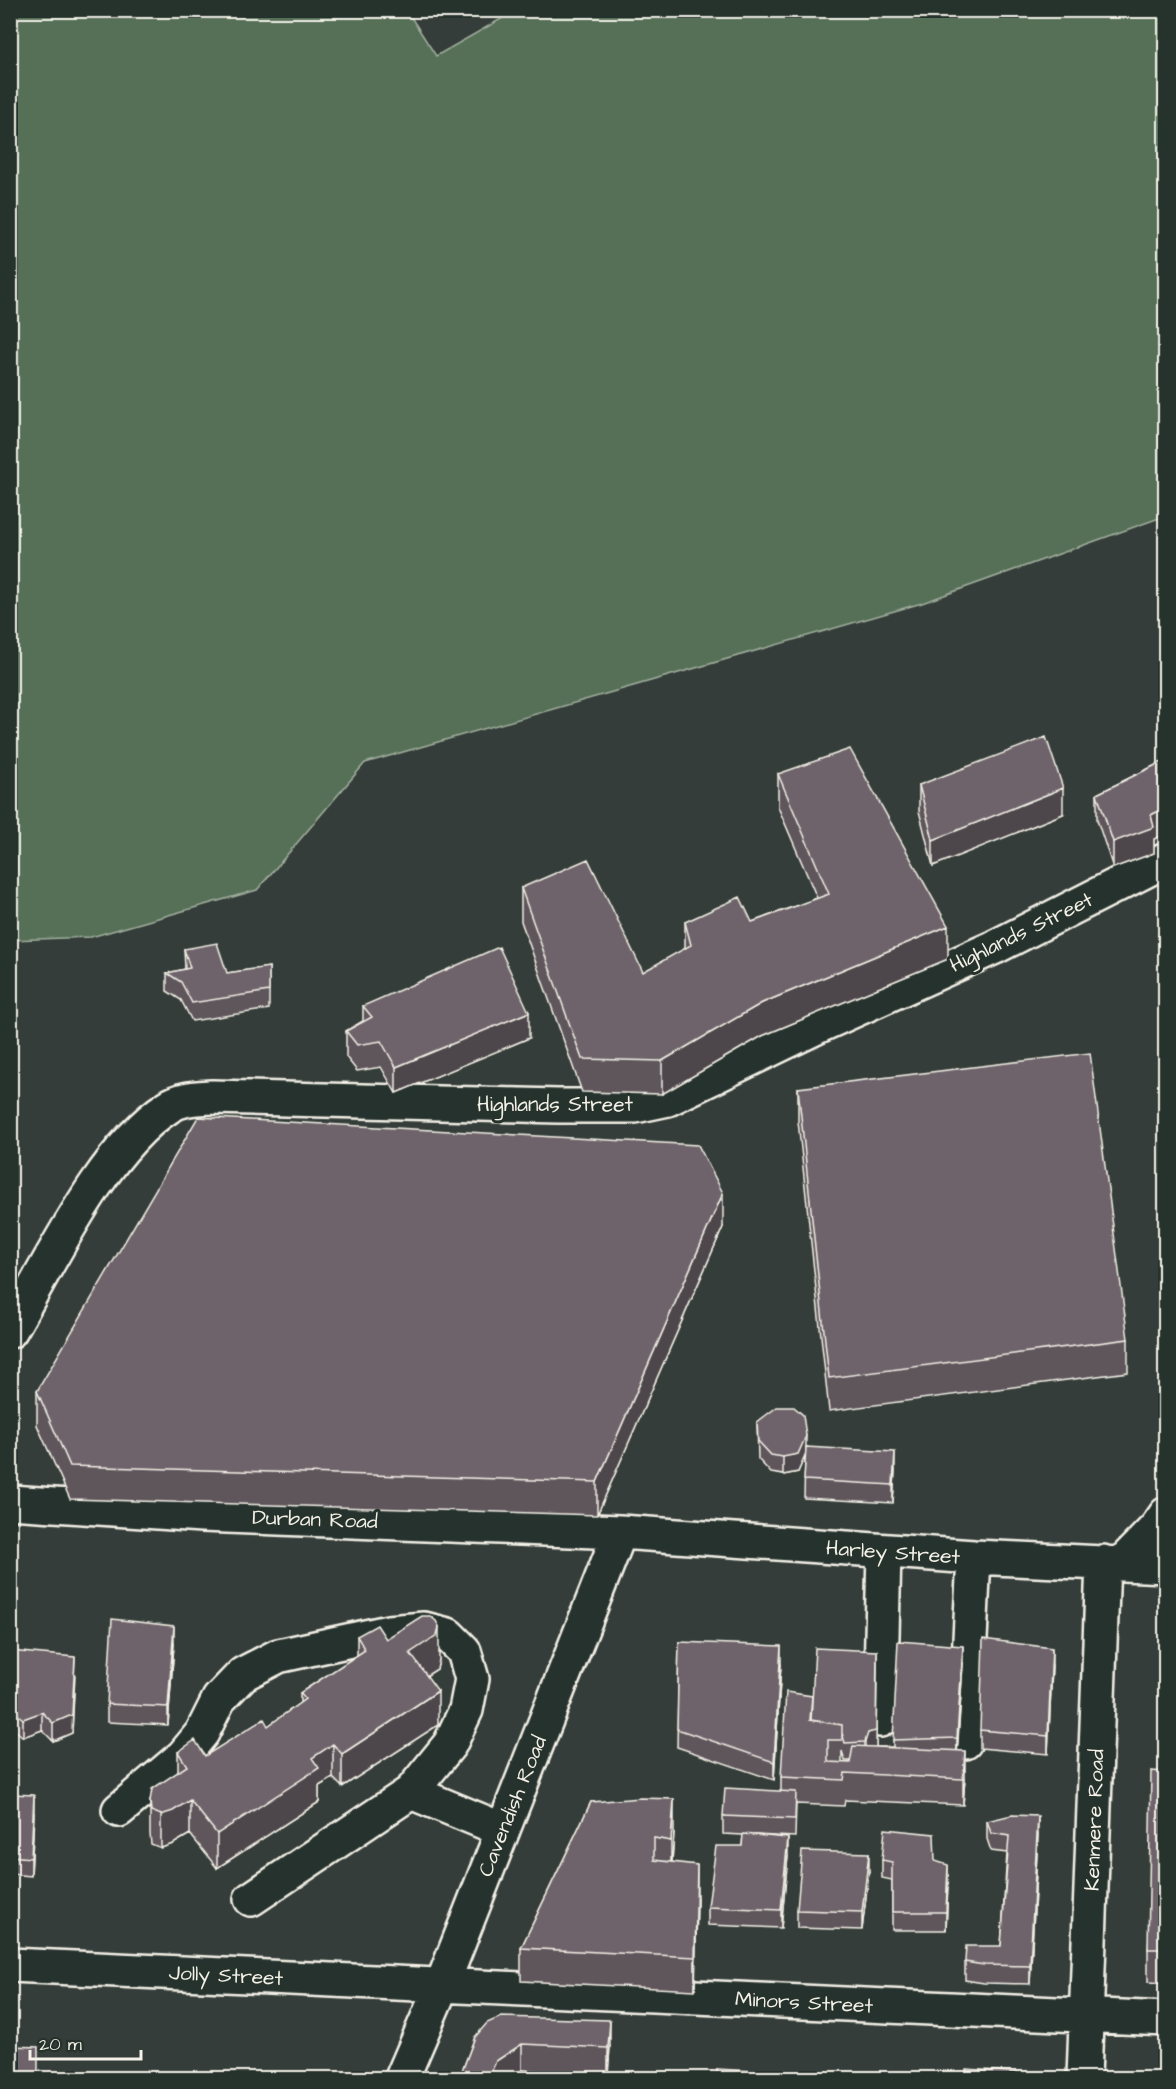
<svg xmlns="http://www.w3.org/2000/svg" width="1176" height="2089" font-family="'Architects Daughter',sans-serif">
	<rect width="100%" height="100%" fill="#343d39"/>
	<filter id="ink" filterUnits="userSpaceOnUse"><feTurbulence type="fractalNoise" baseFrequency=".0167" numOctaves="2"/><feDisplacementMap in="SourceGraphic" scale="12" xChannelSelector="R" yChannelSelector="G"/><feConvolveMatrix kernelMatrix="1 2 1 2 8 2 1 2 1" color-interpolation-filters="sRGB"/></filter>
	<g filter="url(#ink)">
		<path fill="#557057" stroke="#a4b0a0" stroke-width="1.5" d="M10,11H407L436,56L515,11H1165V516L922,603L365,763L257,890L91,937L11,940Z"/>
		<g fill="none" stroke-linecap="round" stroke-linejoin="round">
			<g stroke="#f4f1e8" stroke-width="38">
				<path id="minor" d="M10,1331C50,1263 102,1150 168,1107C181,1098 197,1098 212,1097L558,1106H635L668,1099L819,1026L995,947L1166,860
					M10,1502L202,1515L620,1532L974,1557L1166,1566
					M1122,1563L1156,1528L1166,1514
					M880,1720L884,1551
					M965,1742L974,1557
					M119,1810L183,1756L202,1733L219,1699L243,1674L278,1656L388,1632L424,1629L448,1635L464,1651L472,1679L466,1710L450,1744L411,1792
					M251,1899L411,1792L503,1830
					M10,1965L1166,2019
					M402,2078L442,1985L620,1532
					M1084,2078L1103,1562"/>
			</g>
			<use href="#minor" stroke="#26332d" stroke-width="33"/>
		</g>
		<path fill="#5f565c" stroke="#f4f1e8" stroke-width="1.5" fill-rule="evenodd" d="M1166,760V834L1154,839V853L1113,868L1097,820V794Z
			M778,774L948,959L762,1036L662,1094L582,1092L521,921V888L643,972L685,949V922H752L817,898L778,807Z
			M919,785L1063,814L933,866L919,811Z
			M184,949L227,973L269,967V1009L192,1021L181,1000L167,991V973L185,969Z
			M363,1006L529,1038L396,1093L381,1067L357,1071L346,1057V1031L363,1021Z
			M798,1088L1128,1339V1372L829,1411L798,1121Z
			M723,1227L597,1515L70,1499L37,1425V1391Z
			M757,1422L806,1447L895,1470L893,1503L804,1498L805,1455L798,1472L783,1475L771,1473L758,1459Z
			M357,1636L386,1639L439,1660L437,1669L426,1676L438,1725L342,1787L333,1778L319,1786V1802L217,1868L190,1834L173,1844L161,1848L151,1844L150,1834V1801L178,1772V1752L205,1756L268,1726L300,1703V1693L357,1656Z
			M679,1642L781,1664L774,1780L677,1747Z
			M174,1644L168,1725L107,1722V1704Z
			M10,1651L75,1675L72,1733L53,1741L42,1730L23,1737L15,1730Z
			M877,1651L876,1747H893V1740L963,1664L957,1750L965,1777L963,1805L845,1800L844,1806L796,1804L795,1837L755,1835L788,1856L781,1928L708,1925V1907L742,1846L743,1835L723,1834V1816L781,1791V1777L812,1696ZM842,1751L845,1761H851L850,1763H842Z
			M1052,1666L1048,1754L980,1748V1730Z
			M1166,1772V1983L1148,1982V1949Z
			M10,1794L34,1813L31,1876L10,1874Z
			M591,1802L674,1832L672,1862L697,1898L695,1990L521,1981V1948Z
			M987,1821L1038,1834L1030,1984L984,1983L965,1980V1962L1001,1946L1007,1853L991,1851L987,1839Z
			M882,1860L935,1861L948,1883L946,1930H892V1880L882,1878Z
			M869,1871L862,1930L797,1928V1910Z
			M475,2037L610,2046L608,2074L522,2070L509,2079H459Z"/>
		<path fill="#4d464b" stroke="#f4f1e8" stroke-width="1.5" d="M1063,788V814L933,866V840Z
			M1166,807V834L1154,839V853L1113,868V842L1151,815Z
			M948,926V959L762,1036L662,1094V1061L762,1003Z
			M529,1012V1038L396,1093V1067Z
			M723,1193V1227L597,1515V1482Z
			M806,1436V1454L798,1472L783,1475V1457Z
			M895,1452V1470L893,1503V1485Z
			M174,1626V1644L168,1725V1707Z
			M439,1627V1660L437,1669L410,1686V1653Z
			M781,1646V1664L774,1780V1762Z
			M963,1646V1664L957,1756V1738Z
			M1052,1648V1666L1048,1754V1736Z
			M877,1651L876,1749L865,1760V1742Z
			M75,1657L72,1733L53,1741V1723Z
			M438,1691V1725L342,1787V1754Z
			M15,1712V1730L10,1731V1713Z
			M42,1712V1730L23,1737V1719Z
			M333,1744V1778L319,1786V1802L217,1868V1834L312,1758Z
			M965,1751V1777L963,1805V1779Z
			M34,1795V1813L31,1876V1858Z
			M674,1799V1832L671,1874V1841Z
			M190,1800V1834L173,1844L161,1848V1815Z
			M1038,1816V1834L1030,1984V1966Z
			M788,1838V1856L781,1928V1910Z
			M869,1853V1871L862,1930V1912Z
			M697,1865V1898L695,1990V1957Z
			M948,1865V1883L946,1930V1912Z
			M610,2020V2046L608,2074V2048Z
			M522,2044V2070L509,2079H488L496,2061Z"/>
		<path fill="#6e646b" stroke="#f4f1e8" stroke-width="1.5" d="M1046,737L1063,788L933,840L919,785Z
			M850,749L948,926L762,1003L662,1061L582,1059L521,888L588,859L643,972L691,945L685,922L740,897L752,922L829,894L778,774Z
			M1166,760V807L1151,815L1154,827L1113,842L1097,794Z
			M217,943L227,973L269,967V991L192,1003L181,982L167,973L190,968L184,949Z
			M499,947L529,1012L396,1067L381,1041L357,1045L346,1031L372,1017L363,1006Z
			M1090,1053L1128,1339L829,1378L798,1088Z
			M198,1117L698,1145L723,1193L597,1482L70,1466L37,1391Z
			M777,1407H794L803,1415L806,1436L798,1454L783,1457L771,1455L758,1441L757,1422Z
			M806,1447L895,1452L893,1485L804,1480Z
			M422,1616H430L436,1621L439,1627L437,1635L410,1653L438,1691L342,1754L333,1744L312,1758L319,1768L217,1834L190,1800L173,1811L161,1815L151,1811L150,1801L152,1789L187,1766L178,1752L195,1740L205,1756L264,1719L268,1726L305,1699L300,1693L365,1650L357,1636L377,1625L386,1639Z
			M112,1619L174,1626L168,1707L107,1704Z
			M983,1639L1052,1648L1048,1736L980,1730Z
			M898,1641L963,1646L957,1738L893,1740Z
			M679,1642L781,1646L774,1762L677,1729Z
			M815,1648L877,1651L876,1731L868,1733L865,1742L845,1743L842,1733V1725L811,1720Z
			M10,1651L75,1657L72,1715L53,1723L42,1712L23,1719L15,1712L10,1713Z
			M786,1692L812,1696L810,1720L842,1725V1740H828V1762L850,1763L853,1746L965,1751L963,1779L845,1773L844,1780L781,1777Z
			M1151,1771L1166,1772V1949H1148Z
			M725,1788L796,1792L795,1819L723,1816Z
			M10,1794L34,1795L31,1858L10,1856Z
			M641,1798L674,1799L671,1841L654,1838V1860L697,1865L695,1957L521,1948L591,1802Z
			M1012,1815L1038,1816L1030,1966L984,1965L965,1962L966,1946H1001L1009,1836L991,1833L987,1821Z
			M885,1829L934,1834L935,1861L948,1865L946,1912H892V1862L882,1860Z
			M743,1834L788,1838L781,1910L708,1907L716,1846H742Z
			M802,1851L869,1853L862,1912L797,1910Z
			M501,2017L610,2020L608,2048L522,2044L496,2061L488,2079H459L475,2037L487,2023Z
			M10,2046L38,2047V2079H10Z
			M717,2069L769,2072L768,2079H716Z
			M966,2069L1040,2074V2079H966Z
			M658,2078H686L658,2079Z"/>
	</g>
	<g text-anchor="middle" stroke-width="6" stroke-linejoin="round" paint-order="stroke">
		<g font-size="21" fill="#f4f1e8" stroke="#26332d">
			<text transform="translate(1021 932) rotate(-26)" y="7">Highlands Street</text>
			<text x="555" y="1111">Highlands Street</text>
			<text transform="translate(315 1519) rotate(2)" y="7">Durban Road</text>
			<text transform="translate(893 1552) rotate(4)" y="7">Harley Street</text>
			<text transform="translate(512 1806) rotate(-68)" y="7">Cavendish Road</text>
			<text transform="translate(1094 1820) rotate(-88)" y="7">Kenmere Road</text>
			<text transform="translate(226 1975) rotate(3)" y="7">Jolly Street</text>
			<text transform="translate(804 2002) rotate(3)" y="7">Minors Street</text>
		</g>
	</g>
	<rect width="1176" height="2089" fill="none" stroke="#26332d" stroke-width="36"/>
	<rect x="18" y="18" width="1140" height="2053" fill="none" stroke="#f4f1e8" stroke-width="2" filter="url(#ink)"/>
	<path d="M30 2050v9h111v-9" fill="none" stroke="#f4f1e8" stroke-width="3"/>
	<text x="39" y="2050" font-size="18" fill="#f4f1e8" stroke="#26332d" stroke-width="4.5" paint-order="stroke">20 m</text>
</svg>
